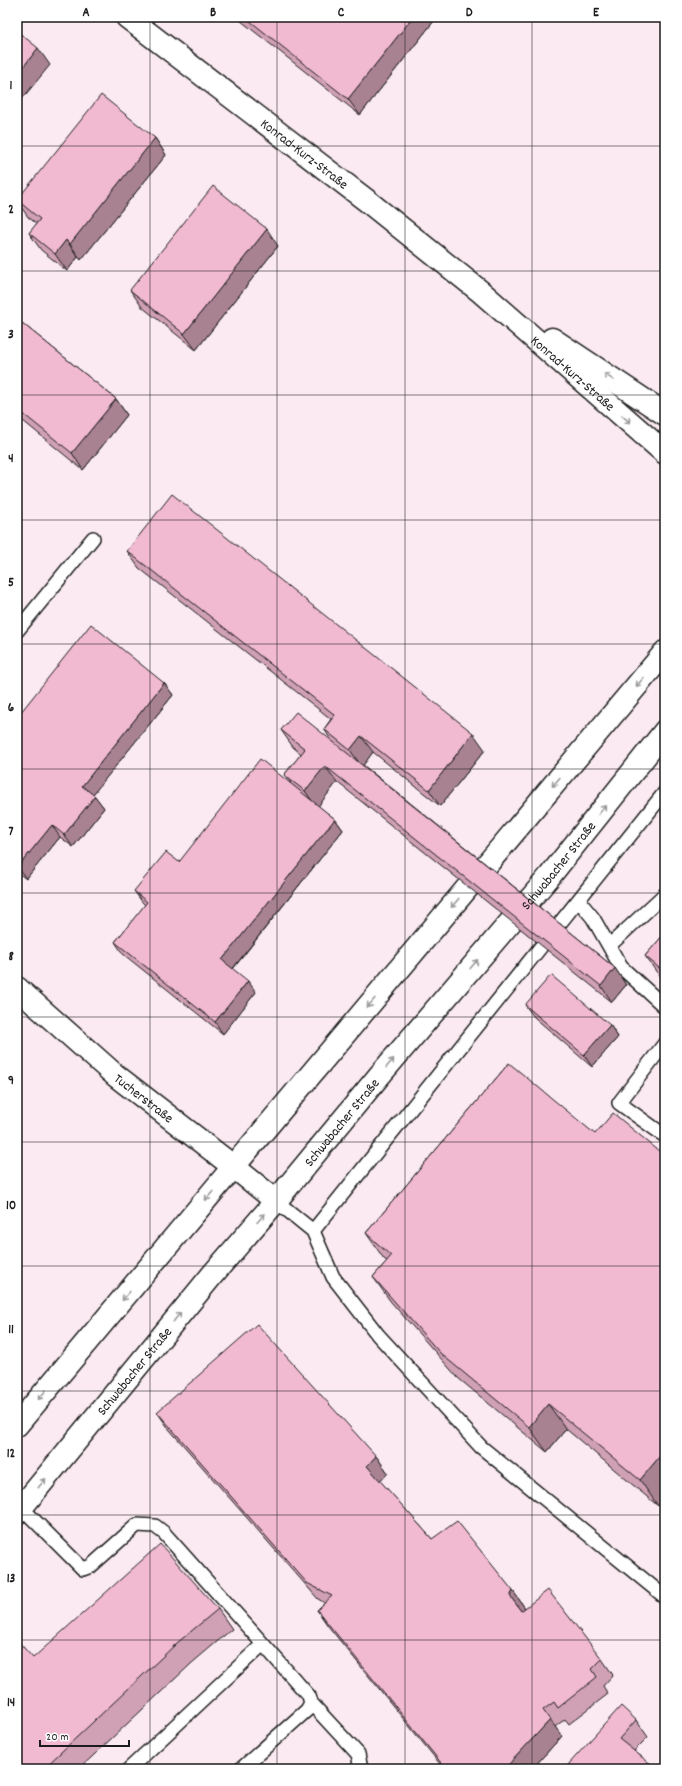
<svg xmlns="http://www.w3.org/2000/svg" width="682" height="1786" font-family="Dekko,sans-serif">
	<rect width="100%" height="100%" fill="#fff"/>
	<filter id="ink" filterUnits="userSpaceOnUse"><feTurbulence type="fractalNoise" baseFrequency=".025" numOctaves="2"/><feDisplacementMap in="SourceGraphic" scale="8" xChannelSelector="R" yChannelSelector="G"/><feConvolveMatrix kernelMatrix="1 2 1 2 8 2 1 2 1" color-interpolation-filters="sRGB"/></filter>
	<g filter="url(#ink)">
		<path fill="#fbeaf1" d="M17,17H665V1769H17Z"/>
		<g fill="none" stroke-linecap="round" stroke-linejoin="round">
			<g stroke="#1c1c1c" stroke-width="16">
				<path id="lane" d="M17,631L93,538
					M579,901L593,918L621,967L665,1007
					M609,946L665,894
					M665,1043L619,1103L665,1136
					M276,1201L313,1231L333,1277L378,1335L481,1447L665,1597
					M313,1231L665,792
					M22,1508L83,1569L91,1566L137,1525L155,1526L164,1533L263,1644L129,1769
					M311,1703L358,1754L360,1764L357,1769
					M241,1769L307,1710L311,1703L309,1696L263,1644"/>
			</g>
			<g stroke="#1c1c1c" stroke-width="25">
				<g id="street">
					<path id="s1" d="M127,17L366,200L481,292L665,453"/>
					<path d="M552,339L665,414"/>
					<path id="s2" d="M17,988L115,1075L234,1167L276,1201"/>
				</g>
			</g>
			<g stroke="#1c1c1c" stroke-width="25">
				<g id="secondary">
					<path d="M17,1425L665,652"/>
					<path id="s3" d="M17,1513L213,1274L276,1201L379,1076L549,877L665,731"/>
				</g>
			</g>
			<use href="#lane" stroke="#fff" stroke-width="13"/>
			<use href="#street" stroke="#fff" stroke-width="22"/>
			<use href="#secondary" stroke="#fff" stroke-width="22"/>
		</g>
		<path fill="#d0a0b4" stroke="#1c1c1c" d="M236,17H437L360,115Z
			M155,138L166,155L81,260L78,257L67,271L41,250L29,233L37,224L28,217L17,201Z
			M278,246L196,350L142,307L130,290Z
			M17,319L116,399L127,415L83,470L17,416Z
			M127,551L485,750L440,806L373,752L363,765L615,968L626,985L612,1002L337,782L318,806L335,819L343,830L233,969L256,992L223,1034L123,954L115,942L145,905L143,903L134,891L179,862L291,783L284,775L301,754L293,747L281,730L332,741L324,729L331,719L139,568Z
			M164,683L173,695L93,794L104,808L73,847L60,837L26,879L17,872V717Z
			M665,933V983L663,981L645,956Z
			M525,1005L610,1025L618,1037L592,1067L534,1017Z
			M509,1063L658,1506L566,1429L547,1452L458,1378L391,1302L373,1277L387,1261L384,1259L366,1233Z
			M157,1412L376,1456L388,1473L380,1481L432,1539L513,1591L525,1608L524,1609L602,1659L613,1675L603,1686L608,1694L569,1724L565,1719L555,1727L562,1736L532,1769H444L328,1626L317,1610L325,1603L318,1599L169,1429Z
			M218,1609L232,1629L192,1663L79,1769H17L33,1658Z
			M636,1720L648,1737L634,1751L657,1769H571L568,1765Z"/>
		<path fill="#a98292" stroke="#1c1c1c" d="M413,17H437L360,115L348,99Z
			M38,48L50,65L17,105V75Z
			M155,138L166,155L81,260L70,244Z
			M267,229L278,246L196,350L184,334Z
			M66,240L78,257L67,271L55,254Z
			M116,399L127,415L83,470L72,453Z
			M164,683L173,695L90,798L82,786Z
			M473,733L485,750L440,806L429,790Z
			M361,736L373,752L362,767L350,750Z
			M325,766L337,782L317,808L305,791Z
			M95,796L104,808L73,847L64,835Z
			M335,819L343,830L230,972L222,960Z
			M52,825L60,837L26,879L18,867Z
			M615,968L626,985L612,1002L601,986Z
			M248,981L256,992L223,1034L215,1022Z
			M610,1025L618,1037L592,1067L584,1055Z
			M548,1404L566,1429L547,1452L529,1427Z
			M665,1450V1497L658,1506L640,1480Z
			M376,1456L388,1473L379,1483L367,1466Z
			M513,1591L525,1608L522,1613L510,1596Z
			M550,1720L562,1736L532,1769H513L509,1764Z"/>
		<path fill="#f2bad1" stroke="#1c1c1c" d="M245,17H413L348,99Z
			M17,31L38,48L17,75Z
			M101,95L155,138L70,244L66,240L55,254L29,233L40,219L17,200Z
			M213,186L267,229L184,334L130,290Z
			M17,319L116,399L72,453L17,409Z
			M172,494L473,733L429,790L361,736L350,750L324,729L335,715L127,551Z
			M91,624L164,683L82,786L95,796L64,835L52,825L18,867L17,866V717Z
			M296,712L615,968L601,986L325,766L305,791L284,775L305,749L281,730Z
			M260,759L335,819L222,960L248,981L215,1022L115,942L147,902L134,891L166,852L179,862Z
			M665,933V973L645,956Z
			M551,975L610,1025L584,1055L525,1005Z
			M509,1063L595,1134L613,1113L665,1156V1450L640,1480L548,1404L529,1427L440,1353L373,1277L391,1256L366,1233Z
			M257,1324L376,1456L367,1466L432,1539L457,1521L513,1591L510,1596L521,1611L548,1590L602,1659L592,1669L597,1677L558,1708L554,1702L543,1710L550,1720L509,1764L504,1769H446L317,1610L332,1596L307,1583L157,1412Z
			M160,1544L218,1609L177,1643L43,1769H17V1640L33,1658Z
			M621,1706L636,1720L619,1739L657,1769H573L568,1765Z"/>
		<defs><path id="oneway-shaft" d="M-6 0H5M1.5-3L5.5 0L1.5 3" fill="none" stroke-width="1.6" stroke-linecap="round" stroke-linejoin="round"/></defs>
		<g stroke="#999">
			<use href="#oneway-shaft" transform="translate(609 377) rotate(-146)"/>
			<use href="#oneway-shaft" transform="translate(626 419) rotate(41)"/>
			<use href="#oneway-shaft" transform="translate(640 682) rotate(130)"/>
			<use href="#oneway-shaft" transform="translate(556 782) rotate(130)"/>
			<use href="#oneway-shaft" transform="translate(602 810) rotate(-51)"/>
			<use href="#oneway-shaft" transform="translate(455 903) rotate(130)"/>
			<use href="#oneway-shaft" transform="translate(474 964) rotate(-50)"/>
			<use href="#oneway-shaft" transform="translate(371 1003) rotate(130)"/>
			<use href="#oneway-shaft" transform="translate(390 1063) rotate(-50)"/>
			<use href="#oneway-shaft" transform="translate(209 1196) rotate(130)"/>
			<use href="#oneway-shaft" transform="translate(261 1218) rotate(-48)"/>
			<use href="#oneway-shaft" transform="translate(126 1296) rotate(130)"/>
			<use href="#oneway-shaft" transform="translate(177 1317) rotate(-51)"/>
			<use href="#oneway-shaft" transform="translate(42 1395) rotate(130)"/>
			<use href="#oneway-shaft" transform="translate(42 1483) rotate(-51)"/>
		</g>
	</g>
	<path fill="none" stroke="#1c1c1c" stroke-width="1" stroke-opacity="0.55" d="M150,17V1769M277,17V1769M405,17V1769M532,17V1769M17,146H665M17,271H665M17,395H665M17,520H665M17,644H665M17,769H665M17,893H665M17,1017H665M17,1142H665M17,1266H665M17,1391H665M17,1515H665M17,1640H665"/>
	<g text-anchor="middle" stroke-width="3" stroke-linejoin="round" paint-order="stroke">
		<g font-size="14" fill="#1c1c1c" stroke="#fff">
			<text dy="5" stroke="none"><textPath href="#s1" startOffset="224">Konrad-Kurz-Straße</textPath></text>
			<text dy="5" stroke="none"><textPath href="#s1" startOffset="571">Konrad-Kurz-Straße</textPath></text>
			<text dy="5" stroke="none"><textPath href="#s3" startOffset="844">Schwabacher Straße</textPath></text>
			<text dy="5" stroke="none"><textPath href="#s2" startOffset="168">Tucherstraße</textPath></text>
			<text dy="5" stroke="none"><textPath href="#s3" startOffset="508">Schwabacher Straße</textPath></text>
			<text dy="5" stroke="none"><textPath href="#s3" startOffset="184">Schwabacher Straße</textPath></text>
		</g>
	</g>
	<rect width="682" height="1786" fill="none" stroke="#fff" stroke-width="44"/>
	<path d="M40 1740v6h89v-6" fill="none" stroke="#1c1c1c" stroke-width="2"/>
	<text x="46" y="1740" font-size="12" fill="#1c1c1c" stroke="#ffffff" stroke-width="3" paint-order="stroke">20 m</text>
	<rect x="22" y="22" width="638" height="1742" fill="none" stroke="#1c1c1c" stroke-width="1.5"/>
	<g font-size="13" text-anchor="middle" font-weight="bold" fill="#1c1c1c">
		<text x="86" y="16">A</text>
		<text x="213" y="16">B</text>
		<text x="341" y="16">C</text>
		<text x="469" y="16">D</text>
		<text x="596" y="16">E</text>
		<text x="11" y="89">1</text>
		<text x="11" y="213">2</text>
		<text x="11" y="338">3</text>
		<text x="11" y="462">4</text>
		<text x="11" y="586">5</text>
		<text x="11" y="711">6</text>
		<text x="11" y="835">7</text>
		<text x="11" y="960">8</text>
		<text x="11" y="1084">9</text>
		<text x="11" y="1209">10</text>
		<text x="11" y="1333">11</text>
		<text x="11" y="1457">12</text>
		<text x="11" y="1582">13</text>
		<text x="11" y="1706">14</text>
	</g>
</svg>
